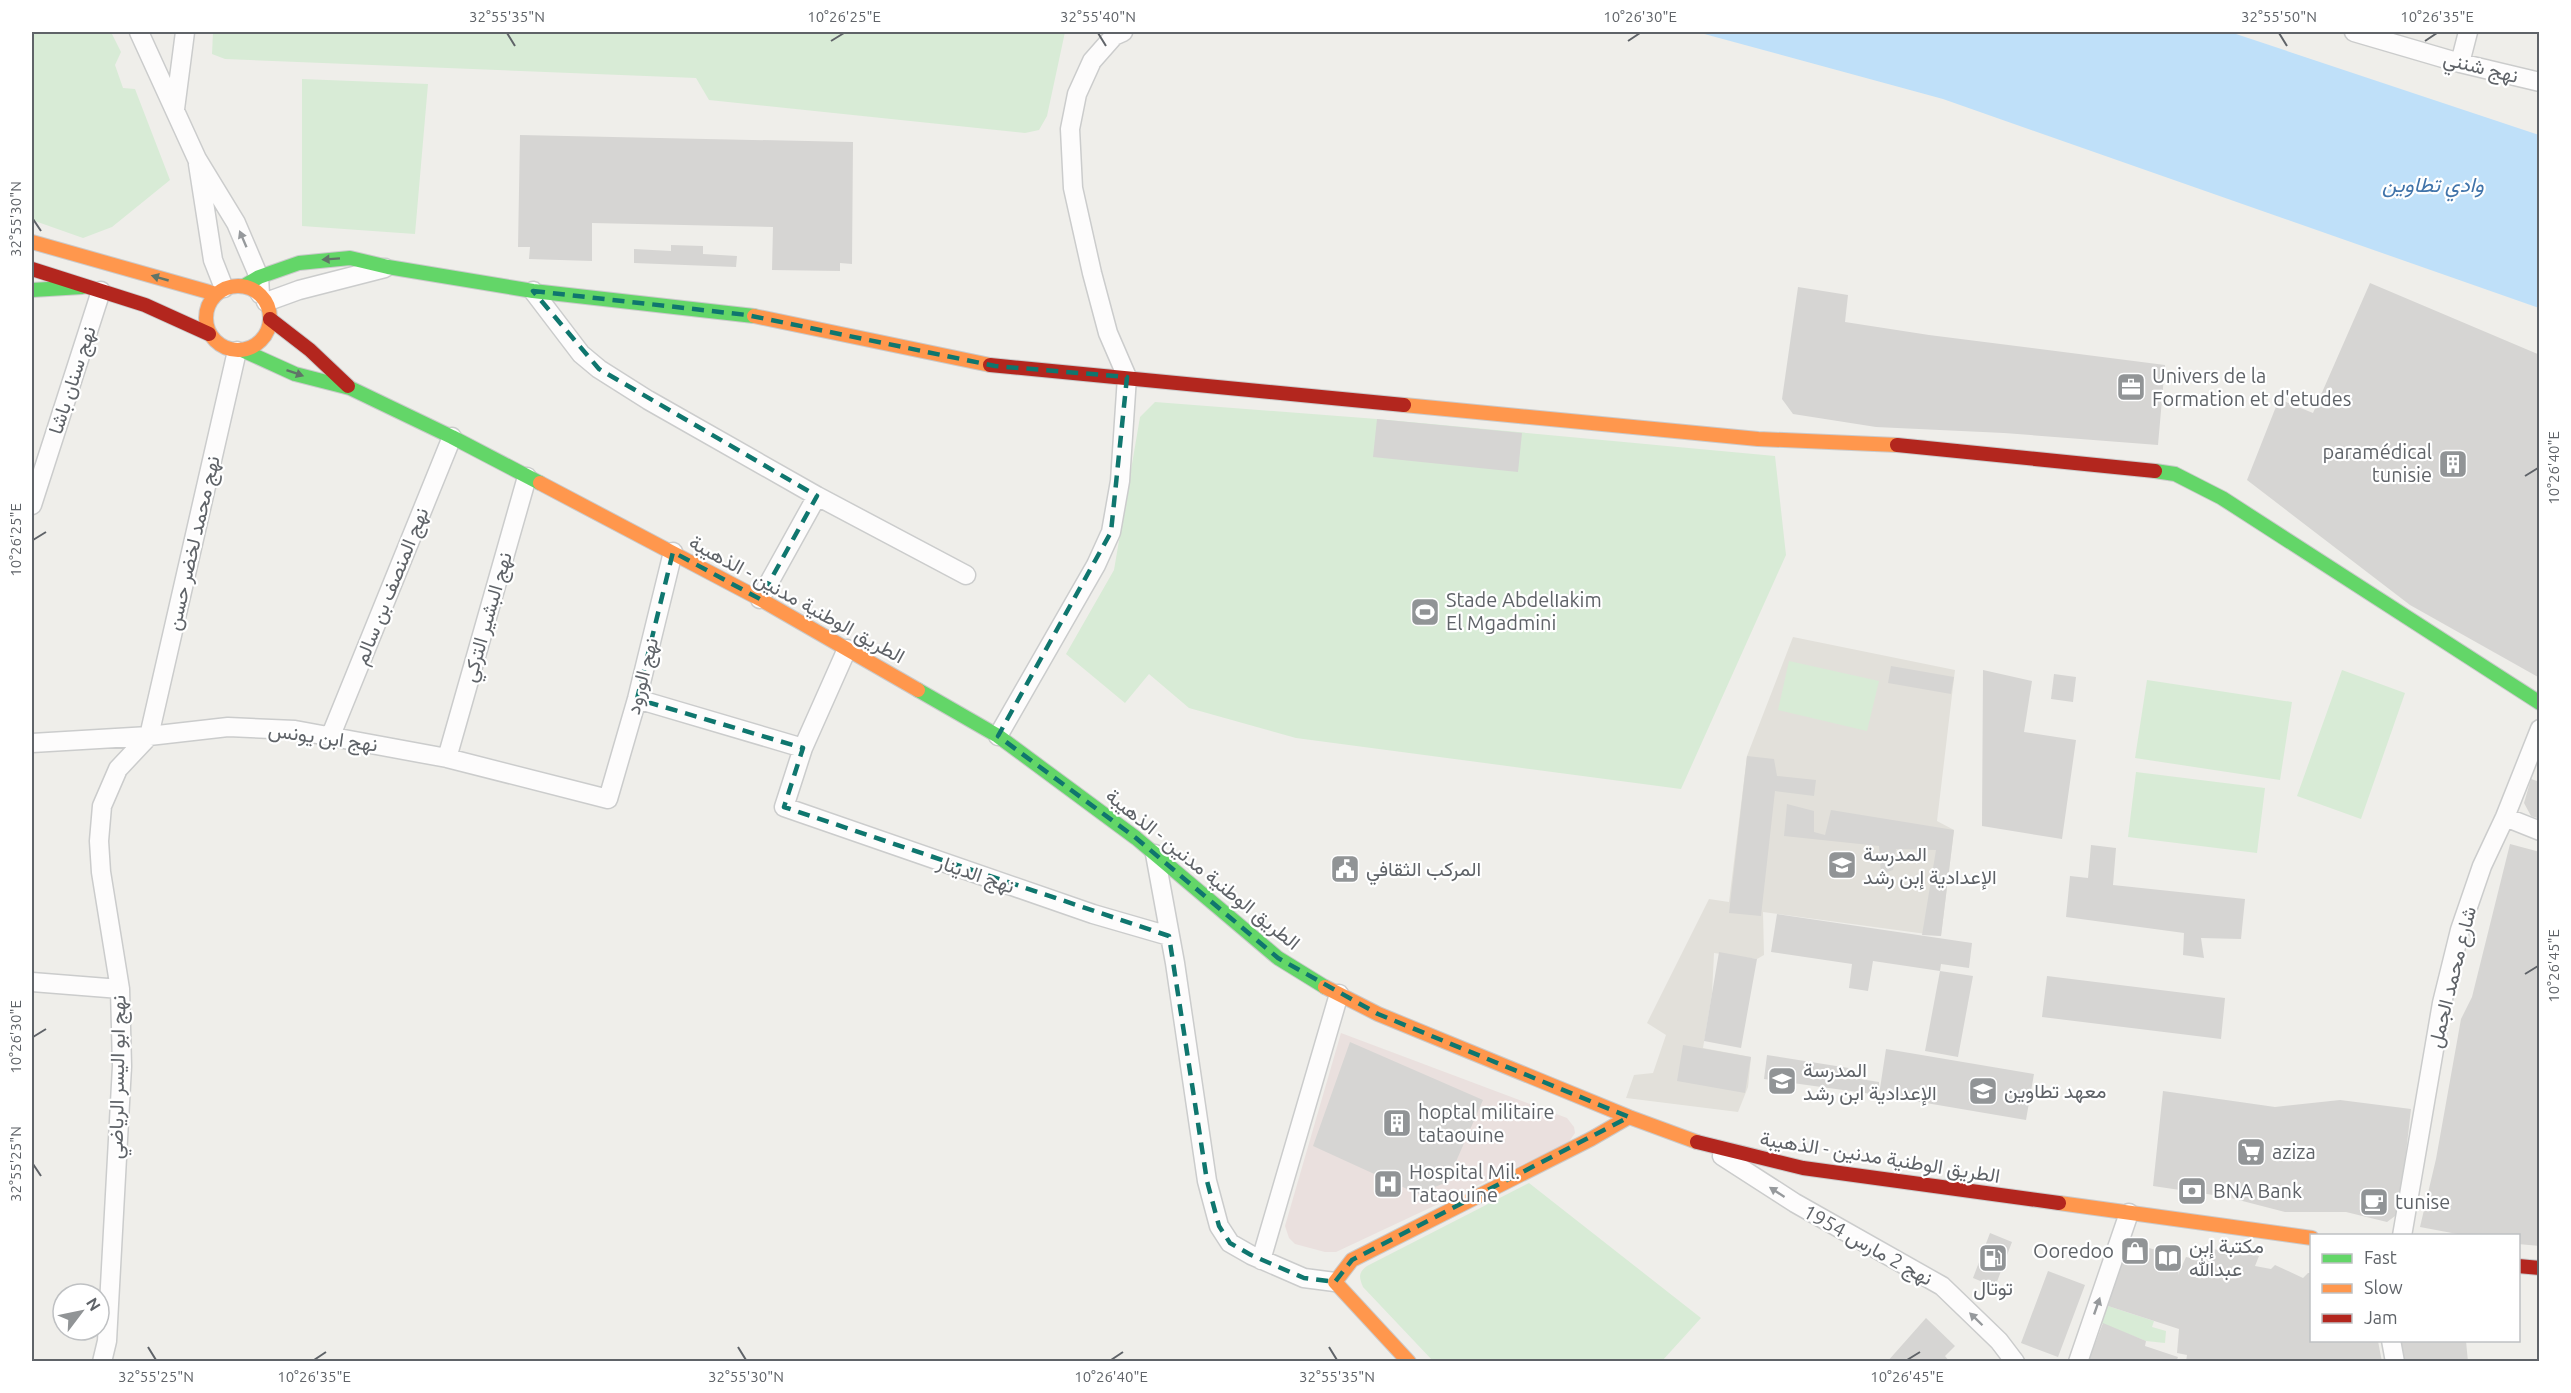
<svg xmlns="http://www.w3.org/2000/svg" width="2571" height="1393" font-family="Ubuntu,Vazirmatn,sans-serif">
	<rect width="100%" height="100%" fill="#efeeea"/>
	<path fill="#e2e0da" d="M1793,637L1955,670L1937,821L1954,830L1941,936L1763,912L1764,955L1757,959L1714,953L1712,994L1703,1048L1751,1057L1748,1087L1738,1112L1626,1098L1634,1075L1653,1073L1666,1035L1647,1023L1709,899L1729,902L1747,756Z"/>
	<path fill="#eae0de" d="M1341,1033L1567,1118L1574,1127L1575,1133L1568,1143L1336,1252H1325L1295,1244L1289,1238L1285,1226Z"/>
	<path fill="#d8ebd6" d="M32,32H111L121,52L115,65L123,88L135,89L170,180L112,227L83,238L32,220Z
		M213,32H1065L1047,116L1039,130L1025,133L709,100L696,78L225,59L212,54Z
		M302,79L428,84L415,234L302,226Z
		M1155,402L1377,419L1775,456L1786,555L1681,789L1296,738L1189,708L1149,674L1125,703L1066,654L1114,570L1140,417Z
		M1789,661L1879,681L1867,731L1778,710Z
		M2342,670L2405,693L2361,819L2297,796Z
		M2147,680L2292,702L2280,780L2135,758Z
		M2136,772L2265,788L2257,853L2128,837Z
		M1529,1183L1701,1318L1662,1361H1433L1363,1287C1359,1277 1358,1273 1367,1266Z
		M2105,1305L2154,1321L2152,1327L2166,1331L2165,1343L2146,1341L2100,1323Z"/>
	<path fill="#bfe0f9" d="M1697,32H2230L2539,135V308L1943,99Z"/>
	<path fill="#d6d5d3" d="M520,135L853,142L852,264L840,263V271L772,270L773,227L592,223V261L529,259L530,247H518Z
		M671,245L703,246V254L737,256L736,267L634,263V249L671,251Z
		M2370,283L2540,355L2538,677L2410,605L2247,480L2279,399L2313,413Z
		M1798,287L1848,295L1845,322L1929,335L2165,365L2158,445L2004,433L1876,427L1793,414L1782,399Z
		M1377,419L1522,433L1518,472L1373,457Z
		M1891,666L1954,677L1951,694L1888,683Z
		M1983,670L2032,681L2024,732L2076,740L2062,839L1982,826Z
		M2054,674L2076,677L2073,702L2051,699Z
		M1747,756L1774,759L1777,776L1816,780L1814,796L1775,791L1761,916L1729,913Z
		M2531,779L2540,782V819L2531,816L2524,803Z
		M1787,804L1814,811V832L1825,835L1831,810L1954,830L1941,936L1922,935L1936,850L1896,849L1893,870L1881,874L1879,846L1784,836Z
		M2510,844L2540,852V1246L2518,1244V1236H2468L2420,1227L2436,1159L2461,1019L2472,997Z
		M2091,845L2116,848L2113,885L2245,899L2241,939L2201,938L2204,958L2183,955L2184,933L2066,917L2070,876L2088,878Z
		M1777,914L1972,943L1969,968L1941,964L1940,971L1973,976L1958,1057L1925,1051L1940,971L1873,961L1868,991L1849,988L1852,964L1771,952Z
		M1719,952L1757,959L1741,1048L1704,1041Z
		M2047,976L2225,998L2221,1039L2042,1017Z
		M1350,1042L1483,1100L1447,1182L1418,1194L1313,1146Z
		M1683,1045L1751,1057L1745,1093L1677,1081Z
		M1886,1049L2034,1074L2026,1120L1879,1095Z
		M1767,1055L1855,1069L1854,1078L1879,1082V1095L1764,1079Z
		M2163,1091L2275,1107L2340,1100L2411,1109L2399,1213L2387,1222L2346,1212H2285L2227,1197L2153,1186Z
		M1990,1233L2012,1242L1995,1287L1973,1278Z
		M2123,1240L2182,1258L2178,1275L2186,1257L2195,1259L2212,1249L2259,1256L2255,1266L2271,1269L2275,1265L2303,1278L2308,1273H2312V1341H2378L2382,1362H2186L2187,1355L2177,1353L2179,1329L2105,1305Z
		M2048,1271L2085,1285L2058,1357L2021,1343Z
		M1926,1318L1955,1346L1945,1356L1950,1362H1887Z
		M2103,1323L2146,1341L2145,1346L2178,1357L2176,1362H2088Z
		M2400,1341H2466L2468,1362H2402Z"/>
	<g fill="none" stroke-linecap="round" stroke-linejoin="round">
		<g stroke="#cbcccc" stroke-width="21">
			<path id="street" d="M139,32L197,159L236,223L259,277L260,294
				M2354,32L2460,63L2540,82
				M2460,63L2468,32
				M175,109L185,32
				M198,164L213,260L224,288
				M533,291L581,354L599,369L648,400L817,496L966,575
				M266,302L299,290L385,268
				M32,505L101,291
				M760,599L817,496
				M847,649L803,748L784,807L1093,914L1169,936
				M637,699L803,748
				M331,735L452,437
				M998,736L1096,565L1111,532L1120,481L1127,377L1108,333L1092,273L1073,188L1070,129L1077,94L1092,61L1114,36L1123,32
				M32,743L149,736L228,727L295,730L447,758L608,799L637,699L673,552
				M447,758L527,477
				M2505,817L2540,831
				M1155,854L1175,963L1207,1181L1219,1226L1230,1243L1251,1255L1304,1278L1335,1282
				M32,982L120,989
				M1722,1156L1795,1203L1942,1286L1999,1341L2015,1362
				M2402,1236L2442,1003L2460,930L2482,866L2505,817L2540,729
				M1261,1260L1339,994
				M2391,1340L2395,1362
				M102,1362L107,1341L122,1066L120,989L101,872L99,841L102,806L118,769L149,736L237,351
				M2078,1362L2129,1213"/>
		</g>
		<g stroke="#cacacb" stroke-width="16">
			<path id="fast" d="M244,286L259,277L299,263L350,258L388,267L533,291L754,316
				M32,290L82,287
				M242,350L295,374L350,388L452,437L540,483
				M2155,471L2175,474L2222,498L2540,703
				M918,690L998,736L1136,838L1278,958L1325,987"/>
		</g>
		<g stroke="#cacacb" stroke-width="16">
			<path id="slow" d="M32,242L216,294
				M206 318a32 32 0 1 1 64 0a32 32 0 1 1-64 0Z
				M754,316L990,365
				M1404,405L1758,439L1897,445
				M540,483L760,599L918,690
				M1325,987L1378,1014L1629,1117L1697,1142
				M2059,1203L2312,1238
				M1409,1362L1335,1282L1352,1260L1591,1139L1629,1117"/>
		</g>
		<g stroke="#cacacb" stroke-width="16">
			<path id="jam" d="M32,269L145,305L209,334
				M270,319L310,350L348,386
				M990,365L1404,405
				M1897,445L2155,471
				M1697,1142L1803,1168L2059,1203
				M2518,1266L2540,1268"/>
		</g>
		<use href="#street" stroke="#fdfcfc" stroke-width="18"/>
		<use href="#fast" stroke="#63d668" stroke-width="14"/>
		<use href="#slow" stroke="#ff974d" stroke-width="14"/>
		<use href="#jam" stroke="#b3261e" stroke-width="14"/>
	</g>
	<defs><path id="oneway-solid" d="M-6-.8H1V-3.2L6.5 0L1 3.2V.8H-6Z" transform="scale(1.5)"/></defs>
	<g fill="#96999c">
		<use href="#oneway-solid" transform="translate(243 239) rotate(-113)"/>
		<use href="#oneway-solid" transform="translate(1777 1192) rotate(-147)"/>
		<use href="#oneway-solid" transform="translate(2097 1306) rotate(-71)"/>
		<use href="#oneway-solid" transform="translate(1976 1319) rotate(-136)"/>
	</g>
	<g fill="#607468">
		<use href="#oneway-solid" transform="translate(331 259) rotate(176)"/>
		<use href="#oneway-solid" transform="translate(160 278) rotate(-164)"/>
		<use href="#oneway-solid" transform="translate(295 373) rotate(19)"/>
	</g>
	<path fill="none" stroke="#0f766e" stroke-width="4.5" stroke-dasharray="12 8" stroke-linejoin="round" d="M533,291L747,315L995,366L1127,377L1111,532L998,736L1136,838L1278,958L1378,1014L1629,1117L1352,1260L1335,1282L1304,1278L1251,1255L1230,1243L1219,1226L1207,1181L1169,936L784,807L803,748L637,699L673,552L760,599L817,496L599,369Z"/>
	<path fill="none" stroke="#5f6368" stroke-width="2" d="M507,33L515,46M1098,33L1106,46M2279,33L2287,46M831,41L844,33M1628,41L1640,33M2425,41L2437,33M33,219L41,231M2525,476L2538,468M33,540L46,532M2525,974L2538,966M33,1037L46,1029M33,1164L41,1176M148,1347L156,1360M738,1347L746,1360M1329,1347L1337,1360M314,1360L326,1352M1111,1360L1123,1352M1907,1360L1920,1352"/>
	<defs>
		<g id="office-square" transform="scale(1.5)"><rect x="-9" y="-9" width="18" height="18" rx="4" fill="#919496" stroke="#fff"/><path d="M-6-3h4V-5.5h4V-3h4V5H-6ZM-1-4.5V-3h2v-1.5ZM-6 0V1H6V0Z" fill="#fff"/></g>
		<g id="building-square" transform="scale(1.5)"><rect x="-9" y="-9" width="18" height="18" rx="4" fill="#919496" stroke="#fff"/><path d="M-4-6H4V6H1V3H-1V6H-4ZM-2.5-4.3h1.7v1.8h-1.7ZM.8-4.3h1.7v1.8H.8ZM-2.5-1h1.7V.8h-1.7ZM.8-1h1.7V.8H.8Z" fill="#fff"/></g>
		<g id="stadium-square" transform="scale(1.5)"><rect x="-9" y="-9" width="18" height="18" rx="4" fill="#919496" stroke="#fff"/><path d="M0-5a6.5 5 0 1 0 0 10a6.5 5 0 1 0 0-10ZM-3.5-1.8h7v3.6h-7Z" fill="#fff"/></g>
		<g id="school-square" transform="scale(1.5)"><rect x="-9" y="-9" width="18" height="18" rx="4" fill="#919496" stroke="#fff"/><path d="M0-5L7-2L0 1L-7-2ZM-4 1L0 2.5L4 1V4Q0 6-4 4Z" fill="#fff"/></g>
		<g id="civic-square" transform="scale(1.5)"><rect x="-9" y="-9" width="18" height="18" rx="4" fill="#919496" stroke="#fff"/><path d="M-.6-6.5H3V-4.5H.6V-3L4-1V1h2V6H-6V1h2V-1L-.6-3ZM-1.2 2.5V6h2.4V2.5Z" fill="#fff"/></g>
		<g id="supermarket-square" transform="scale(1.5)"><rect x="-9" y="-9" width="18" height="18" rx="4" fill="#919496" stroke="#fff"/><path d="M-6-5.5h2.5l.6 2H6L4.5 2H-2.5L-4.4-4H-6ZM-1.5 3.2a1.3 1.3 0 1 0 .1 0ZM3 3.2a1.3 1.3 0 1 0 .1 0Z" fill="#fff"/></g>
		<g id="hospital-square" transform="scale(1.5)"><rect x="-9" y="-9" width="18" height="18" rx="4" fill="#919496" stroke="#fff"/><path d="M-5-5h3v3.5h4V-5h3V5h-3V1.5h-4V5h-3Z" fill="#fff"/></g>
		<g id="bank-square" transform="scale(1.5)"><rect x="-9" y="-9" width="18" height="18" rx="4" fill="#919496" stroke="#fff"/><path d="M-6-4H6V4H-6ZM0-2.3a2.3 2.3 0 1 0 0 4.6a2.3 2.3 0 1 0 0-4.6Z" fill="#fff"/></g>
		<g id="cafe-square" transform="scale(1.5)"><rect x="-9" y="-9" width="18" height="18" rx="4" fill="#919496" stroke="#fff"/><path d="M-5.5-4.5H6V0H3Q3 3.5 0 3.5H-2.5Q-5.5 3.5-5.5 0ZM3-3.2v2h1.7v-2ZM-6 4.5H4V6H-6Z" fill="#fff"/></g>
		<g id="shop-square" transform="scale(1.5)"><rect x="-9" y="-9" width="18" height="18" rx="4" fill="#919496" stroke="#fff"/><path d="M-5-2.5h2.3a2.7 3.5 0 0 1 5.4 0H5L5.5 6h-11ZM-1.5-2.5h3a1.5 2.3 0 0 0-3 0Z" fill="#fff"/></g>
		<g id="fuel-square" transform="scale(1.5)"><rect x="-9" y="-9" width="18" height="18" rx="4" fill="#919496" stroke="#fff"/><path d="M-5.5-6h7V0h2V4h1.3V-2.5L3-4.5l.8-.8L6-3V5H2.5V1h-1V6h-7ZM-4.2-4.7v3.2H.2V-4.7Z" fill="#fff"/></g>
		<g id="library-square" transform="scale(1.5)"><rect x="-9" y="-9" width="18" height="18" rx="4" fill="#919496" stroke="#fff"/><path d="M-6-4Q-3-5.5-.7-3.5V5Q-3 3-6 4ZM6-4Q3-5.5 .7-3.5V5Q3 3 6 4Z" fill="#fff"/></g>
	</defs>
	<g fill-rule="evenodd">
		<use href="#office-square" x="2131" y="387"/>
		<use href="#building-square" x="2453" y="464"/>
		<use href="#stadium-square" x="1425" y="612"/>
		<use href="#school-square" x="1842" y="865"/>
		<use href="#civic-square" x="1345" y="869"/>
		<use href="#school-square" x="1782" y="1081"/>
		<use href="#school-square" x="1983" y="1091"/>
		<use href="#building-square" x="1397" y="1123"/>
		<use href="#supermarket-square" x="2251" y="1152"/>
		<use href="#hospital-square" x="1388" y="1184"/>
		<use href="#bank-square" x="2192" y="1191"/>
		<use href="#cafe-square" x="2374" y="1202"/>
		<use href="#shop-square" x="2135" y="1251"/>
		<use href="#fuel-square" x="1993" y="1258"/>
		<use href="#library-square" x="2168" y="1258"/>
	</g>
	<g text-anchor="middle" stroke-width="4.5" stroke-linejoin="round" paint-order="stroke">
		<g font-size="20" fill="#5f6368" stroke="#fff">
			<text transform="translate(2481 67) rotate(14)" y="7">نهج شنني</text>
			<text transform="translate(72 380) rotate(-72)" y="7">نهج سنان باشا</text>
			<text transform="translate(193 543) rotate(-77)" y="7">نهج محمد لخضر حسن</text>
			<text transform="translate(391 586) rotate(-68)" y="7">نهج المنصف بن سالم</text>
			<text transform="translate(797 599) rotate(29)" y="7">الطريق الوطنية مدنين - الذهيبة</text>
			<text transform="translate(487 617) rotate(-74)" y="7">نهج البشير التركي</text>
			<text transform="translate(642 676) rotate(-76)" y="7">نهج الورود</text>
			<text transform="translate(323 737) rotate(8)" y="7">نهج ابن يونس</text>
			<text transform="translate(1203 869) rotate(39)" y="7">الطريق الوطنية مدنين - الذهيبة</text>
			<text transform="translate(976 874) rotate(19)" y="7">نهج الدينار</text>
			<text transform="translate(2452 977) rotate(-76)" y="7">شارع محمد الجمل</text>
			<text transform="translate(117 1077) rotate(-89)" y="7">نهج ابو اليسر الرياضي</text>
			<text transform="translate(1880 1157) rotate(9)" y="7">الطريق الوطنية مدنين - الذهيبة</text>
			<text transform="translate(1868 1245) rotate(29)" y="7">نهج 2 مارس 1954</text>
		</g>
		<g font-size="20" fill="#5f6368" stroke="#fff" text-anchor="start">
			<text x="2152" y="383">Univers de la<tspan x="2152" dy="23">Formation et d'etudes</tspan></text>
			<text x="2432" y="459" text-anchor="end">paramédical<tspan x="2432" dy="23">tunisie</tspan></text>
			<text x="1446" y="607">Stade Abdelاakim<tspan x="1446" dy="23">El Mgadmini</tspan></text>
			<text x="1863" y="861">المدرسة<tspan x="1863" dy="23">الإعدادية إبن رشد</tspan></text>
			<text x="1366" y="876">المركب الثقافي</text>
			<text x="1803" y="1077">المدرسة<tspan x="1803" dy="23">الإعدادية ابن رشد</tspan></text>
			<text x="2004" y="1098">معهد تطاوين</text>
			<text x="1418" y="1119">hoptal militaire<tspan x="1418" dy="23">tataouine</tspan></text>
			<text x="2272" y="1159">aziza</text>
			<text x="1409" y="1179">Hospital Mil.<tspan x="1409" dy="23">Tataouine</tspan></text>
			<text x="2213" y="1198">BNA Bank</text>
			<text x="2395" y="1209">tunise</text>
			<text x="2189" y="1253">مكتبة إبن<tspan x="2189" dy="23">عبدالله</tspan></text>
			<text x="2114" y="1258" text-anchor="end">Ooredoo</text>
			<text x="1993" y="1295" text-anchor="middle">توتال</text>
		</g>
		<g font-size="21" font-style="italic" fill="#4174aa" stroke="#fff">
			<text x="2433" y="192">وادي تطاوين</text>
		</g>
	</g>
	<rect width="2571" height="1393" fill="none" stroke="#ffffff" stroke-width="66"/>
	<rect x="2310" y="1234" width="210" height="108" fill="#ffffff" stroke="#bfc1c3" stroke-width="1.5"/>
	<rect x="2322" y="1254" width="30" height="9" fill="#63d668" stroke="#bfc1c3" stroke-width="1.5"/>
	<text x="2364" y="1264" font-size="18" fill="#5f6368">Fast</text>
	<rect x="2322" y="1284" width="30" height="9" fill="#ff974d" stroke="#bfc1c3" stroke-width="1.5"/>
	<text x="2364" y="1294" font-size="18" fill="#5f6368">Slow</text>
	<rect x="2322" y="1314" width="30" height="9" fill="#b3261e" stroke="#bfc1c3" stroke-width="1.5"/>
	<text x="2364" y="1324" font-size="18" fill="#5f6368">Jam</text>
	<g transform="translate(81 1312) rotate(58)"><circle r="28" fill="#ffffff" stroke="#bfc1c3" stroke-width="1.5"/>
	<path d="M0-4.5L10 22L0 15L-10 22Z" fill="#919496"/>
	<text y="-9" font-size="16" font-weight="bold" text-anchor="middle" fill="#5f6368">N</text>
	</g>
	<rect x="33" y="33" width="2505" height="1327" fill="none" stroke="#5f6368" stroke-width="2"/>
	<g font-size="15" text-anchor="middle" fill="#5f6368">
		<text x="507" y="22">32°55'35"N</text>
		<text x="844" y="22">10°26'25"E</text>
		<text x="1098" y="22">32°55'40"N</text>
		<text x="1640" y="22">10°26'30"E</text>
		<text x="2279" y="22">32°55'50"N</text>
		<text x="2437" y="22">10°26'35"E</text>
		<text transform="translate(16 219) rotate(-90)" y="5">32°55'30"N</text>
		<text transform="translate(2554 468) rotate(-90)" y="5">10°26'40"E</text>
		<text transform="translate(16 540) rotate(-90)" y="5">10°26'25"E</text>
		<text transform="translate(2554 966) rotate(-90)" y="5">10°26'45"E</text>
		<text transform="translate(16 1037) rotate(-90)" y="5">10°26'30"E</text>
		<text transform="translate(16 1164) rotate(-90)" y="5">32°55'25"N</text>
		<text x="156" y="1382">32°55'25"N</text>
		<text x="314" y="1382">10°26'35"E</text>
		<text x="746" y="1382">32°55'30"N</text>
		<text x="1111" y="1382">10°26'40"E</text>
		<text x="1337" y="1382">32°55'35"N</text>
		<text x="1907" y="1382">10°26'45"E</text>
	</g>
</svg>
